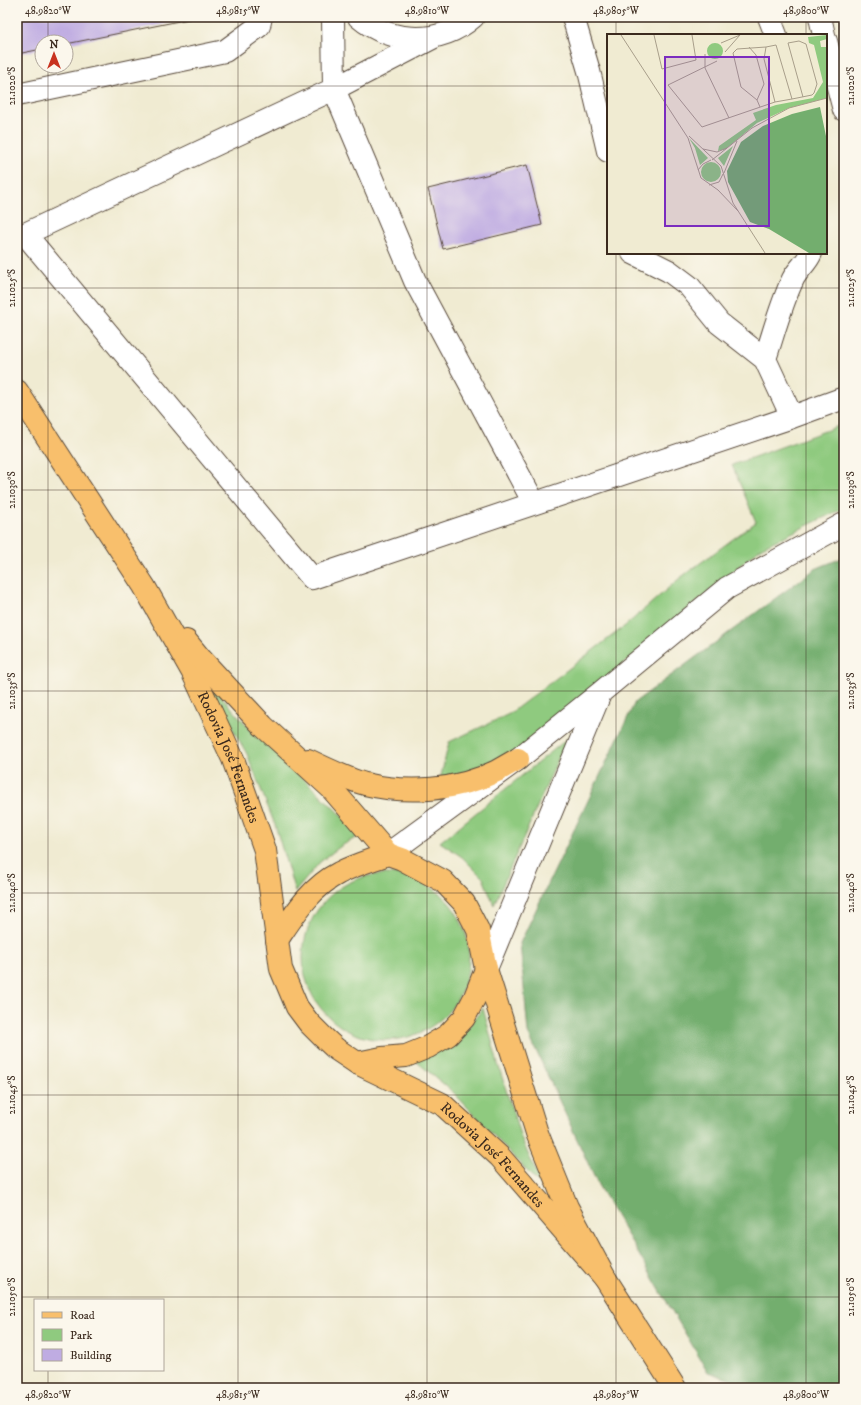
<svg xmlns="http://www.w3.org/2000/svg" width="861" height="1405" font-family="'IM FELL DW Pica',serif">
	<rect width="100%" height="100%" fill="#fbf7ec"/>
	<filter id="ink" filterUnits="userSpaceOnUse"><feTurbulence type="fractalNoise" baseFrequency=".025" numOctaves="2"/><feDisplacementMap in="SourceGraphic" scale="8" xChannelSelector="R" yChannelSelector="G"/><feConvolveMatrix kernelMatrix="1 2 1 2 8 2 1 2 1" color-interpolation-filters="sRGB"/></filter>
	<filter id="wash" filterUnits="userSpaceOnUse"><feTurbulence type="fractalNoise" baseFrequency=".012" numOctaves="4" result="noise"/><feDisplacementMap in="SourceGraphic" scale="16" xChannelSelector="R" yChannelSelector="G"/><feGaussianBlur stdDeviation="0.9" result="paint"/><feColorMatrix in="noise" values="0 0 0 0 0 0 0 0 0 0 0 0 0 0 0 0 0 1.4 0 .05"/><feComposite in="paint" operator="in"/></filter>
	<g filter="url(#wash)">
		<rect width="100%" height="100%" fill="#f0ebd2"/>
		<path fill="#8fca7f" stroke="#657a4e" d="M844,424V508L762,547L510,760L439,784L449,742L509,714L625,626L680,578L756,522L732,465Z
			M200,672L257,737L285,760L361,835L341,846L320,862L295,892L275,825L247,754Z
			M567,739L494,905L483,878L462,857L440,842Z
			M303 957a83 83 0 1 1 166 0a83 83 0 1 1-166 0Z
			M483,1008L498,1064L521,1138L543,1188L453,1092L411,1057L467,1029Z"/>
		<path fill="#73ae6e" stroke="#576c46" d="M844,557V1388H755L708,1372L598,1185L528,1033L520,943L635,702L815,569Z"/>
		<g id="blocks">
			<path fill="#bface2" d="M17,17H194V18L66,44V42H42V49L17,54Z
				M527,165L542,225L443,249L428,189Z"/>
		</g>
	</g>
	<g filter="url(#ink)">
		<use href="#blocks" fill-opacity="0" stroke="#564739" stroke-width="1"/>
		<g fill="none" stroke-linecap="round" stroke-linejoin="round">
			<g stroke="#564739" stroke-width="24">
				<path id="minor" d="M333,17L334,89L415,281L534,503
					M359,17C392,45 441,45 473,17
					M573,17L589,71L608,151
					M769,17L776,35
					M820,17L824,35
					M434,37L334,89L25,234L312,578L792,417L844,398
					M826,41L844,110
					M17,95L225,51L259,26L261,17
					M633,253L669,271L689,286L719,323L765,359L792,417
					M765,359C774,332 781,304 793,279C798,269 807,263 811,253
					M388,854L518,759L600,693L727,588L844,524
					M486,969L600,694"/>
			</g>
			<g stroke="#564739" stroke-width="24">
				<g id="major">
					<path id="s1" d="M17,391L144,586L192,671L233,759L265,850L281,969L297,1007L309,1023L323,1037L336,1049L357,1063L442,1104L500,1157L605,1278"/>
					<path d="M186,641L200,658L263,726L331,788L388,854"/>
					<path d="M308,760C325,768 347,779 365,784C407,794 457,791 497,771C504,767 511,763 518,759"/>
					<path d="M277,940C294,915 311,887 339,873C354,865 372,860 388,854L402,859L443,881L464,903L478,930L486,969L537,1133L567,1207L605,1278L675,1388"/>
					<path d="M357,1063L382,1058L406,1056L428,1047L448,1035L464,1018L475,997L486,969"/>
				</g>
			</g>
			<use href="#minor" stroke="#fff" stroke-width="22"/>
			<use href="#major" stroke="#f8bf6c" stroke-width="22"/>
		</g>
	</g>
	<path fill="none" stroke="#3b2a1e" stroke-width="1" stroke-opacity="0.45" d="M48,17V42M238,17V1388M427,17V1388M616,17V35M806,17V35M48,66V1300M17,86H608M826,86H844M616,253V1388M806,253V1388M17,288H844M17,490H844M17,691H844M17,893H844M17,1095H844M17,1297H844M48,1370V1388"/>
	<g text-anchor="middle" stroke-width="4" stroke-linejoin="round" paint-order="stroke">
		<g font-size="15" fill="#3b2a1e" stroke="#fbf7ec">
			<text dy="5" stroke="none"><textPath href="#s1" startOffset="424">Rodovia José Fernandes</textPath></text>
			<text dy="5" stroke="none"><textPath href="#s1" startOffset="934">Rodovia José Fernandes</textPath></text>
		</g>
	</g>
	<g transform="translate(607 34)">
		<rect width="220" height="220" fill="#f0ebd2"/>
		<path d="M220,1V5L213,7L214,13H220V64L182,74L150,89L119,115L111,117L112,112L149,86L146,79L169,71L206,64L216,48L207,11L202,9L201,3ZM100 17a8 8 0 1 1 16 0a8 8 0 1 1-16 0ZM82,104L101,124L93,131L88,114ZM126,112L117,132L111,124ZM94 138a10 10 0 1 1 20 0a10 10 0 1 1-20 0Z" fill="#8fca7f"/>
		<path d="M213,73L220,107V219H202L162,195L143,188L121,148L120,137L134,108L156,92L185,80Z" fill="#73ae6e"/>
		<path fill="none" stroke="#a89e8a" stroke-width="1" d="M14,1L81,104L94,144L111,156L131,177M47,1L55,35L89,26L85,1M114,9L133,1M142,13L149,21L157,50L150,66M118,18L133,1M98,20V34L122,84M110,27L61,51L95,93L168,68L185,65L205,61L207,59L210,50L199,10L192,7L181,9L196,63M168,68L157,25L159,13L169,11L185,65M153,73L150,66L134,53L126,19L130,15L159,13M82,102L114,132L126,169L158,219M96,115L110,118L120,114M105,126L145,94L182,74L220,64M91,136L96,130L104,126M117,139L130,107M102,151L112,148L116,140"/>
		<path fill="#7b2cbf" fill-opacity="0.15" stroke="#7b2cbf" stroke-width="2" d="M58,23H162V192H58Z"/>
		<rect width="220" height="220" fill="none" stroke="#3b2a1e" stroke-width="2"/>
	</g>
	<rect width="861" height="1405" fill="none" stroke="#fbf7ec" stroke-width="44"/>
	<rect x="34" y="1299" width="130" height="72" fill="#fbf7ec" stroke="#aea59a"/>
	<rect x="42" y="1312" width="20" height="6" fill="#f8bf6c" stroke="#aea59a"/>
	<text x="70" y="1319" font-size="12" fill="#3b2a1e">Road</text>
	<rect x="42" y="1329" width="20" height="12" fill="#8fca7f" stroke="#aea59a"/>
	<text x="70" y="1339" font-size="12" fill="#3b2a1e">Park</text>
	<rect x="42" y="1349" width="20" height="12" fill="#bface2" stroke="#aea59a"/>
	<text x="70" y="1359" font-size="12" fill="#3b2a1e">Building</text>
	<g transform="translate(54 54)"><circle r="19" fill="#fbf7ec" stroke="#aea59a"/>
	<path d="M0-3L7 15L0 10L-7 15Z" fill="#c8321e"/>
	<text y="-6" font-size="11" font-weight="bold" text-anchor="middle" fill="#3b2a1e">N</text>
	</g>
	<rect x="22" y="22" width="817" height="1361" fill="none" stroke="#3b2a1e" stroke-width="1.5"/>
	<g font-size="10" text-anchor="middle" fill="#3b2a1e">
		<text x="48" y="14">48.9820°W</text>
		<text x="238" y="14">48.9815°W</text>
		<text x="427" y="14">48.9810°W</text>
		<text x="616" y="14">48.9805°W</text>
		<text x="806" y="14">48.9800°W</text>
		<text transform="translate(11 86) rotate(-90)" y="4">21.1020°S</text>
		<text transform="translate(850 86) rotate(-90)" y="4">21.1020°S</text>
		<text transform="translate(11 288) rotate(-90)" y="4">21.1025°S</text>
		<text transform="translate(850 288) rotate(-90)" y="4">21.1025°S</text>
		<text transform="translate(11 490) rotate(-90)" y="4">21.1030°S</text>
		<text transform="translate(850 490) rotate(-90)" y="4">21.1030°S</text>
		<text transform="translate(11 691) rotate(-90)" y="4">21.1035°S</text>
		<text transform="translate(850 691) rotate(-90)" y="4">21.1035°S</text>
		<text transform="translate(11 893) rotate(-90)" y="4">21.1040°S</text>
		<text transform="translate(850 893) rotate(-90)" y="4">21.1040°S</text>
		<text transform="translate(11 1095) rotate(-90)" y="4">21.1045°S</text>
		<text transform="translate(850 1095) rotate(-90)" y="4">21.1045°S</text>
		<text transform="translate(11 1297) rotate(-90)" y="4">21.1050°S</text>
		<text transform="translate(850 1297) rotate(-90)" y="4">21.1050°S</text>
		<text x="48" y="1398">48.9820°W</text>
		<text x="238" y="1398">48.9815°W</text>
		<text x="427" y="1398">48.9810°W</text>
		<text x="616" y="1398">48.9805°W</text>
		<text x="806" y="1398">48.9800°W</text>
	</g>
</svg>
